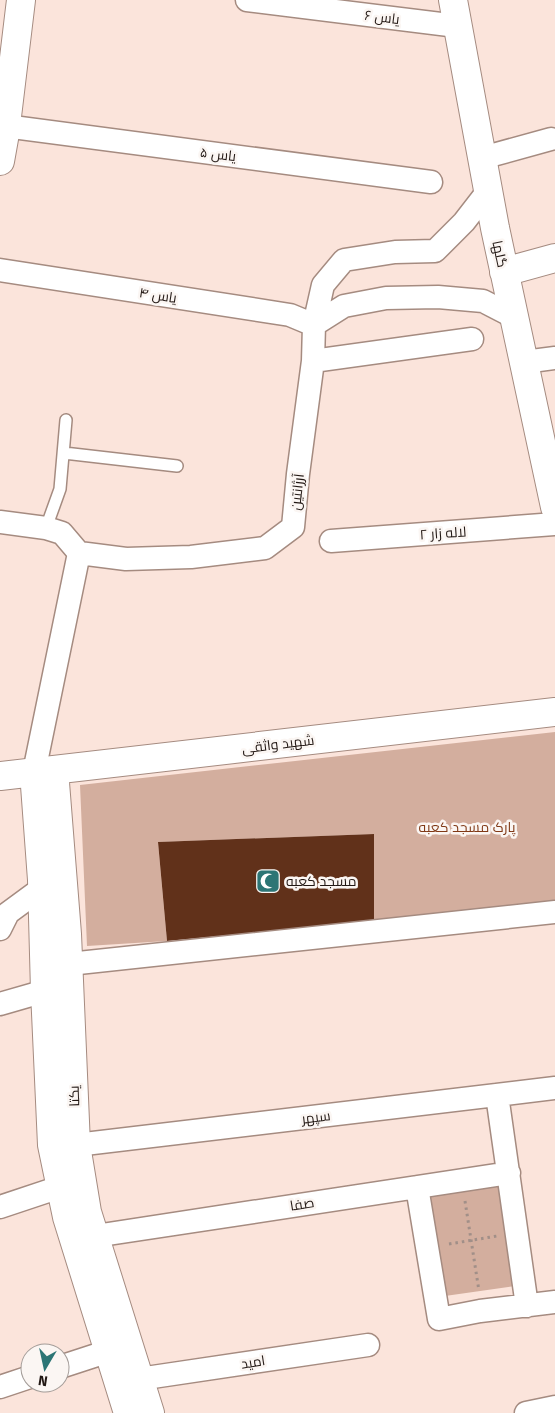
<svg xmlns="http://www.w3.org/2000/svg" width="555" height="1413" font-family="'Fira Sans',Cairo,sans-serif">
	<rect width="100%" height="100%" fill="#fbe4db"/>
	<path fill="#d3ae9e" d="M555,732V903L374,921V834L158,842L167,941L87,946L80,785Z
		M498,1184L515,1286L445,1296L429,1195Z"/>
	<path fill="#61311a" d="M374,834V921L167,941L158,842Z"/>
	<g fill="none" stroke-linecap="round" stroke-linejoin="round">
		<g stroke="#a58b80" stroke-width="14">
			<path id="lane" d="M64,453L177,466
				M46,528L60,489L66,420"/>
		</g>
		<g stroke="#a58b80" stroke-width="25">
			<path id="street" d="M247,0L457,26
				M5,126L431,182
				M482,158L551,139
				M0,270L290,315L314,325
				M314,325L344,306L386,298L438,297L483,301L514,317
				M313,361L472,339
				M524,362L555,358
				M0,522L46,528L62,533L79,553L126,559L191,557L265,548L293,527L298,474L313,361L314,325L323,285L344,260L395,252L435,251L464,222L488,191
				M331,541L555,524
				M34,772L79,553
				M0,929L8,913L42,888
				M69,964L555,912
				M0,1004L45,991
				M497,1095L527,1306
				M76,1145L555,1088
				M417,1187L439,1319L480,1311L555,1302
				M0,1207L60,1187
				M95,1236L509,1173
				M60,1367L109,1351
				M139,1379L368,1345
				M0,1387L30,1377
				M526,1413L555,1407"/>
		</g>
		<g stroke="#a58b80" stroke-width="30">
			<path id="secondary" d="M453,0L495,228L555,507
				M0,161L5,133L21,0
				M504,272L555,258
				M54,770L67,934L76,1145L87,1212L150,1413
				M34,772L42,880L45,991L52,1145L67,1217L128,1413
				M0,776L555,712"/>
		</g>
		<path stroke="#a18f88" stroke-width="3" stroke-dasharray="2.5 4" stroke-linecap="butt" d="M465,1201L479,1291
			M449,1244L497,1236"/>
		<use href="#lane" stroke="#fff" stroke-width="11"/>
		<use href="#street" stroke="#fff" stroke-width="22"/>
		<use href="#secondary" stroke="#fff" stroke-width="28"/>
	</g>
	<defs>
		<g id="mosque-square" transform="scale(1.25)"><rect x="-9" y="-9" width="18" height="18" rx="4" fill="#2c7575" stroke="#fbf6f3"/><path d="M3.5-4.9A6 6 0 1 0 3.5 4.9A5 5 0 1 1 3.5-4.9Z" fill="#fff"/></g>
	</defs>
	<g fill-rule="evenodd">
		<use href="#mosque-square" x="268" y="881"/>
	</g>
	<g text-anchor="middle" stroke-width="5" stroke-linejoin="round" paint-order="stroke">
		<g font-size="14" fill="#211713" stroke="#fbf6f3">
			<text transform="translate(382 17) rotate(7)" y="5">یاس ۶</text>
			<text transform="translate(218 154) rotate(7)" y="5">یاس ۵</text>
			<text transform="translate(500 254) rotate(78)" y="5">گلها</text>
			<text transform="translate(158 295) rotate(9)" y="5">یاس ۴</text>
			<text transform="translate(297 492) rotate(-84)" y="5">آرژانتین</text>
			<text transform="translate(443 533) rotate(-4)" y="5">لاله زار ۲</text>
			<text transform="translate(278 744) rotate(-7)" y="5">شهید واثقی</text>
			<text transform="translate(74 1096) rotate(-92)" y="5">یکتا</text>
			<text transform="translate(316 1117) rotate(-7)" y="5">سپهر</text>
			<text transform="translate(302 1204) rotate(-9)" y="5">صفا</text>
			<text transform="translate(253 1362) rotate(-9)" y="5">امید</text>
		</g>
		<g font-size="14" fill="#803916" stroke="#fbf6f3">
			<text x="467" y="832">پارک مسجد کعبه</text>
		</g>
		<g font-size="14" fill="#211713" stroke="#fbf6f3" text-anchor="start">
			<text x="286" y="886">مسجد کعبه</text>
		</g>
	</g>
	<g transform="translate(45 1368) rotate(189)"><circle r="24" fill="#fbf6f3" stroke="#a49d99"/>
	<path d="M0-4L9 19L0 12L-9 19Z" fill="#2c7575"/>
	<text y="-8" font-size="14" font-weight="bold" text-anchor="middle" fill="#211713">N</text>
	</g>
</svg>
